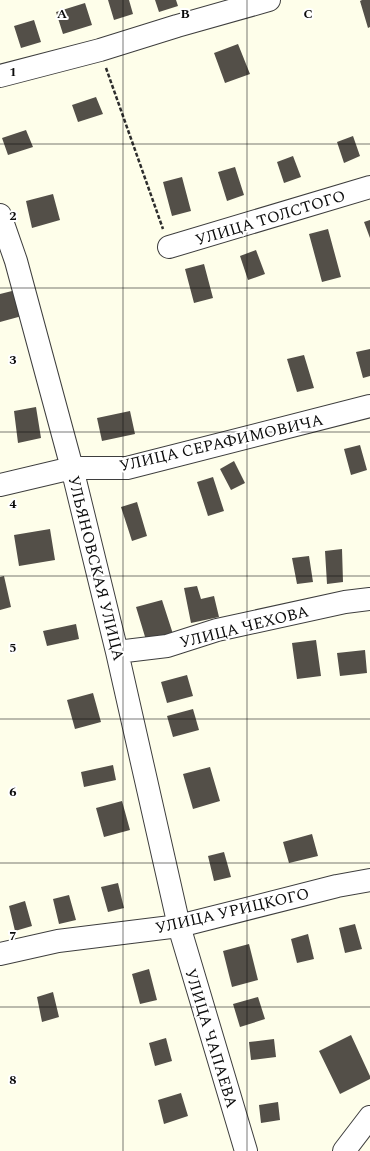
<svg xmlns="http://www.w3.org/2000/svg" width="370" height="1151" font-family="Spectral,serif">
	<rect width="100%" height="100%" fill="#fefeea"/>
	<path fill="#534f48" d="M108,0H129L133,14L114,20Z
		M155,0H176L178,6L159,12Z
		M362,0H370V27L368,28L360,1Z
		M85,3L92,25L63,34L56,12Z
		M34,20L41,42L21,48L14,26Z
		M238,44L250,74L225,83L214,53Z
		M96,97L103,114L78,122L72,105Z
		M26,130L33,147L8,155L2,138Z
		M353,136L360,156L344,163L337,142Z
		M293,156L301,177L284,183L277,162Z
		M235,167L244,195L227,201L218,172Z
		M182,177L191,211L172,216L163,182Z
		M53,194L60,220L32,228L26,201Z
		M370,220V238L364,222Z
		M328,229L341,277L322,282L309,234Z
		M256,250L265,274L248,280L240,256Z
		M204,264L213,298L194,303L185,269Z
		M16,290L22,316L0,322V294Z
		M370,349V376L363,378L356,352Z
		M304,355L314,388L297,392L287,359Z
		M36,407L41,438L18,443L14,411Z
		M130,411L135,434L102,441L97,418Z
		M360,445L367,470L351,475L344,449Z
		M234,461L245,483L231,490L220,469Z
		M213,477L224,511L208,516L197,482Z
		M137,502L147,536L132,541L121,507Z
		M50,529L55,560L19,566L14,535Z
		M342,549L343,582L327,584L325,551Z
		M309,556L313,582L297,584L292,558Z
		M4,576L11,607L0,610V577Z
		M197,586L201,599L214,596L219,617L191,623L184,588Z
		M162,600L173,634L146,640L136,607Z
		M76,624L79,639L47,646L43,631Z
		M316,640L321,676L297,679L292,643Z
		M365,650L367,673L340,676L337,653Z
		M187,675L193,696L167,703L161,682Z
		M93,693L101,722L75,729L67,700Z
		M193,709L199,730L173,737L167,716Z
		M113,765L116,780L84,787L81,772Z
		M210,767L220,801L193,809L183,774Z
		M122,801L130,830L104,837L96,808Z
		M312,834L318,856L289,863L283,842Z
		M224,852L231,877L214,881L208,856Z
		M118,883L124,908L108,912L101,887Z
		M69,895L76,920L59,924L53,899Z
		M25,901L32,926L15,931L9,906Z
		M355,924L362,949L345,953L339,928Z
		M308,934L314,959L297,963L291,939Z
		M249,944L258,980L232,987L223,951Z
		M149,969L157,1000L140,1004L132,974Z
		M53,992L59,1017L42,1022L37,997Z
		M258,997L265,1019L240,1027L233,1004Z
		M351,1035L370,1076V1079L340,1094L319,1051Z
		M166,1038L172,1061L155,1066L149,1043Z
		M274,1039L276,1057L251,1060L249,1042Z
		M181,1093L188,1116L164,1124L158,1100Z
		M278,1102L280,1120L261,1123L259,1105Z"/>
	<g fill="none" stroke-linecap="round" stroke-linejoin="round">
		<g stroke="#3e3e3e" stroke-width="24">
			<path id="minor" d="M0,76L100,50L177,26L269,0
				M0,215L16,261L72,468L117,652L179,926L246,1151
				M169,247L370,187
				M0,485L72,468H127L370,406
				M117,652L167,646L217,630L345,602L370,599
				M0,954L58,941L179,926L337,886L370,880
				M344,1151L370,1117"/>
		</g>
		<path stroke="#2d2d2d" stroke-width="2.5" stroke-dasharray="4 2" stroke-linecap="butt" d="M106,68L163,229"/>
		<use href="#minor" stroke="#fff" stroke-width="22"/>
	</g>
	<path fill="none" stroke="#0b0b0b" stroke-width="1" stroke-opacity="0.55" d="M123,0V1151M247,0V1151M0,144H370M0,288H370M0,432H370M0,576H370M0,719H370M0,863H370M0,1007H370"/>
	<g text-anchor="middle" stroke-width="4" stroke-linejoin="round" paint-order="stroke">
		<g font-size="16" fill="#0b0b0b" stroke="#fff">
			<text transform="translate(270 217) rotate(-17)" y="6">УЛИЦА ТОЛСТОГО</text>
			<text transform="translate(221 442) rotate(-13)" y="6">УЛИЦА СЕРАФИМОВИЧА</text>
			<text transform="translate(97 568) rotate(76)" y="6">УЛЬЯНОВСКАЯ УЛИЦА</text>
			<text transform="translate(244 626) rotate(-14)" y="6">УЛИЦА ЧЕХОВА</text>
			<text transform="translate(232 910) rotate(-13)" y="6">УЛИЦА УРИЦКОГО</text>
			<text transform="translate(212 1038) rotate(73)" y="6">УЛИЦА ЧАПАЕВА</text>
		</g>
	</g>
	<g font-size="13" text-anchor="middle" font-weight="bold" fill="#0b0b0b" stroke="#fff" stroke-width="4" stroke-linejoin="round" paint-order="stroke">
		<text x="62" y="18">A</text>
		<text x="185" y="18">B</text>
		<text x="308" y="18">C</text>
		<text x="13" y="76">1</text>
		<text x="13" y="220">2</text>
		<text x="13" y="364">3</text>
		<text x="13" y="508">4</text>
		<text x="13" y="652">5</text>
		<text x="13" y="796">6</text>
		<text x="13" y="940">7</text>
		<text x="13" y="1084">8</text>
	</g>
</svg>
